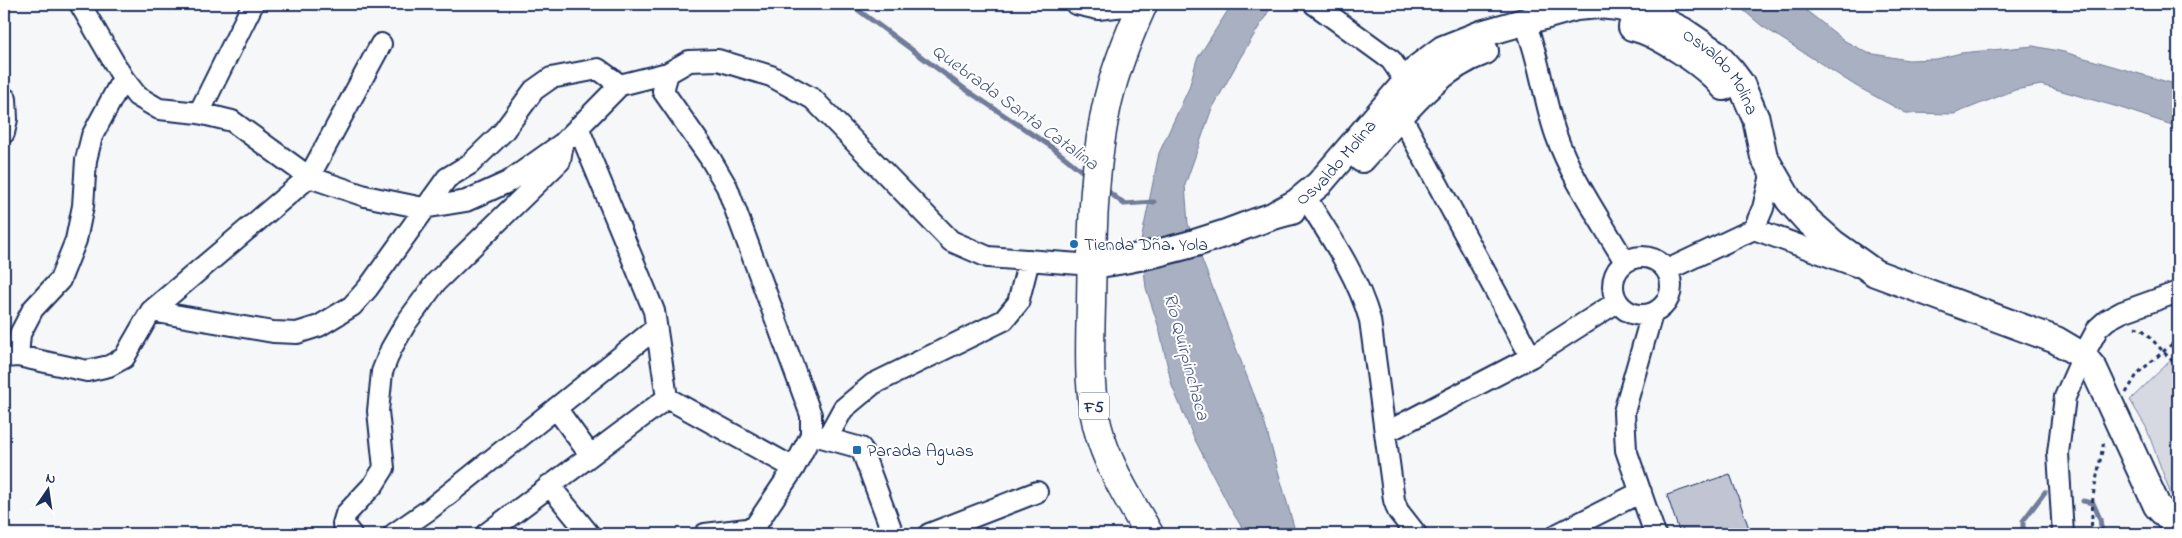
<svg xmlns="http://www.w3.org/2000/svg" width="2182" height="538" font-family="'Indie Flower',sans-serif">
	<rect width="100%" height="100%" fill="#f6f7f9"/>
	<filter id="ink" filterUnits="userSpaceOnUse"><feTurbulence type="fractalNoise" baseFrequency=".02" numOctaves="2"/><feDisplacementMap in="SourceGraphic" scale="10" xChannelSelector="R" yChannelSelector="G"/><feConvolveMatrix kernelMatrix="1 2 1 2 8 2 1 2 1" color-interpolation-filters="sRGB"/></filter>
	<g filter="url(#ink)">
		<path fill="#d6d9e2" stroke="#7884a0" d="M2178,353V500L2171,495L2146,427L2130,400Z"/>
		<path fill="#a9b0c1" stroke="#707c99" d="M1232,4H1273L1240,58L1211,111L1185,185L1188,224L1263,418L1296,534H1246L1230,508L1193,436L1172,386L1159,328L1146,288L1141,241L1159,153L1189,88L1197,59Z
			M1736,4H1798L1845,41L1868,53L1908,60L1937,59L1961,53L2033,46L2064,52L2178,85V127L2118,107L2041,85L2015,90L1954,114L1906,113L1856,86L1762,26Z"/>
		<g fill="none" stroke-linecap="round" stroke-linejoin="round">
			<path stroke="#707c99" stroke-width="5" d="M850,4L965,89L1053,148L1088,176
				M1105,189L1124,204L1154,202
				M2083,501L2093,503L2100,519L2102,534
				M2023,534V521L2045,492"/>
		</g>
		<path fill="#c0c4d3" stroke="#1b2f5e" d="M1730,474L1751,534H1680L1667,495Z"/>
		<g fill="none" stroke-linecap="round" stroke-linejoin="round">
			<g stroke="#1b2f5e" stroke-width="24">
				<path id="minor" d="M80,4L123,78L137,96L159,109L199,113L232,121L309,177L365,196L423,208L466,201L508,182L563,143L620,85L668,73
					M1076,4L1098,9L1143,4
					M1314,4L1391,60L1406,82L1416,90
					M1524,21C1540,58 1543,98 1556,135C1571,178 1602,222 1625,262
					M4,99H6L7,119L4,133
					M1388,108L1401,116L1531,357
					M199,113L253,4
					M578,127L654,311L667,398
					M1311,206C1334,242 1358,278 1370,320L1394,500L1398,511L1416,534
					M1754,229L1856,266
					M1613 286a29 29 0 1 1 58 0a29 29 0 1 1-58 0Z
					M1667,270L1754,229L1763,208L1772,171
					M151,311L273,332L297,333L319,326L352,306L368,288L447,178L470,164L503,132L534,90L551,78L598,69L620,85
					M1652,314L1624,412L1626,450L1655,534
					M18,356L20,334L33,309L60,280L76,240L83,206L86,160L92,136L123,78
					M4,357L18,356L87,371L109,366L124,358L151,311L309,177L381,44
					M556,408L590,455
					M1385,433L1531,357L1617,302
					M814,435L861,448L893,534
					M827,438L843,409L873,384L1004,320L1018,303L1029,260
					M549,485L589,534
					M351,534L343,524L346,514L374,484L384,468L378,411L382,372L391,349L406,323L436,282L560,161L563,143
					M394,534L430,509L656,328
					M486,534L667,398L794,468
					M705,534L755,528
					M750,534L794,468L811,435V415L727,187L710,158L663,91L668,73L689,61L718,60L771,76L813,99L951,241L988,257L1092,265
					M929,534L1037,492
					M1558,534L1641,492
					M2063,534L2058,453L2065,397L2083,356L2098,328L2107,320L2122,312L2178,292"/>
			</g>
			<g stroke="#1b2f5e" stroke-width="30">
				<g id="major">
					<path d="M1632,27C1659,33 1707,66 1724,87"/>
					<path d="M1362,159C1398,120 1433,69 1485,51"/>
					<path id="s1" d="M1276,214L1296,203L1319,184L1419,67L1443,49L1481,34L1576,7L1599,5L1619,7L1647,13L1683,31L1714,52L1732,72L1741,84L1756,119L1764,157L1772,171L1789,200L1807,220L1833,243L1875,273L2056,340L2083,356L2094,369L2157,506L2178,528"/>
					<path d="M1092,265C1136,259 1180,249 1223,234C1246,226 1268,216 1292,211"/>
				</g>
			</g>
			<g stroke="#1b2f5e" stroke-width="31">
				<path id="highway" d="M1143,4C1129,35 1116,67 1108,100C1093,166 1092,236 1091,304C1090,348 1087,397 1101,439C1112,473 1132,504 1149,534"/>
			</g>
			<path stroke="#1b2f5e" stroke-width="3" stroke-dasharray="4 4" stroke-linecap="butt" d="M2135,327L2142,329L2178,367
				M2126,393L2138,373L2178,339
				M2091,534L2093,496L2104,441"/>
			<use href="#minor" stroke="#fff" stroke-width="20"/>
			<use href="#major" stroke="#fff" stroke-width="26"/>
			<use href="#highway" stroke="#fff" stroke-width="28"/>
		</g>
	</g>
	<g fill="#1f6fb2" stroke="#fff" stroke-width="2">
		<circle cx="1074" cy="244" r="5"/>
		<rect x="852" y="445" width="10" height="10" rx="2.5"/>
	</g>
	<g text-anchor="middle" stroke-width="4" stroke-linejoin="round" paint-order="stroke">
		<rect fill="#fff" stroke="#5f6d8e" stroke-width="1" x="1079" y="392.5" width="30" height="27" rx="4"/>
		<g font-size="16" font-weight="bold" fill="#1b2f5e">
			<text x="1094" y="412">F5</text>
		</g>
		<g font-size="18" fill="#1b2f5e" stroke="#fff">
			<text dy="6" stroke="none"><textPath href="#s1" startOffset="545">Osvaldo Molina</textPath></text>
			<text dy="6" stroke="none"><textPath href="#s1" startOffset="80">Osvaldo Molina</textPath></text>
		</g>
		<g font-size="18" fill="#1b2f5e" stroke="#fff" text-anchor="start">
			<text x="1084" y="250">Tienda Dña. Yola</text>
			<text x="867" y="456">Parada Aguas</text>
		</g>
		<g font-size="19" font-style="italic" fill="#4d5c81" stroke="#fff">
			<text transform="translate(1016 106) rotate(36)" y="7">Quebrada Santa Catalina</text>
			<text transform="translate(1188 356) rotate(75)" y="7">Río Quirpinchaca</text>
		</g>
	</g>
	<rect width="2182" height="538" fill="none" stroke="#fff" stroke-width="20"/>
	<rect x="10" y="10" width="2162" height="518" fill="none" stroke="#1b2f5e" stroke-width="2" filter="url(#ink)"/>
	<g transform="translate(48 490) rotate(13)" stroke="#ffffff" stroke-width="4" paint-order="stroke">
	<path d="M0-4L9 19L0 12L-9 19Z" fill="#1b2f5e"/>
	<text y="-8" font-size="14" font-weight="bold" text-anchor="middle" fill="#1b2f5e">N</text>
	</g>
</svg>
